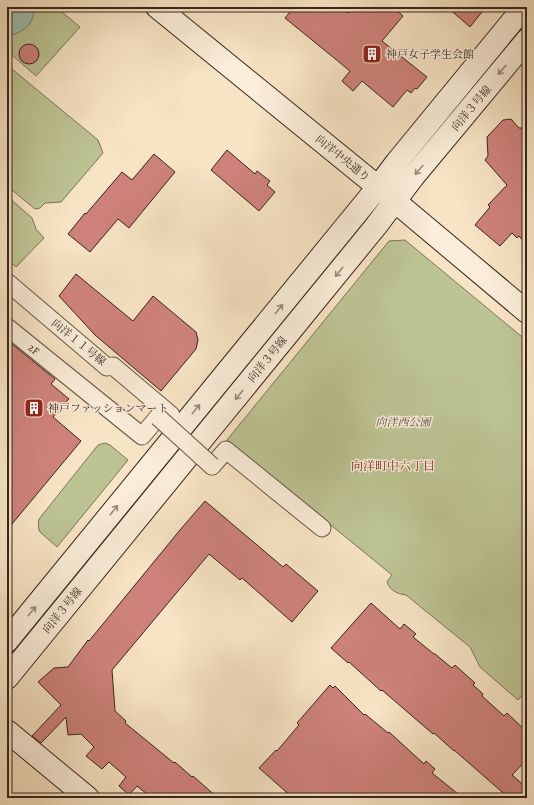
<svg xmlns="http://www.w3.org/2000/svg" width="534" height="805" font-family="Alegreya,'Noto Serif JP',serif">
	<rect width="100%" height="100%" fill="#f7e4c4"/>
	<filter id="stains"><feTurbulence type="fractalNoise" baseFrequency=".005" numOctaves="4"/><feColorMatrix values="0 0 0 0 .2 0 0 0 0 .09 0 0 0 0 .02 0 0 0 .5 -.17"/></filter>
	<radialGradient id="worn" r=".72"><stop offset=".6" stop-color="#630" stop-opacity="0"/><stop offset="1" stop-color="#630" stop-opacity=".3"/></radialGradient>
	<path fill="#bdc494" stroke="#7a7459" d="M7,7H56L80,27L36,76L12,55L7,61Z
		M7,65L98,140L103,153L61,202L45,203L40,208L35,209L7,186Z
		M7,196L32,218L36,229L44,238L16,267L7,259Z
		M361,221L365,225L7,667V658Z
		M405,240L527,341V690L518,700L480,667L470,647L406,595C398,594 390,591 387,582L392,575L227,440L389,241Z
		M105,443L110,445L128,460L57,547L40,532C38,528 38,524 39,519L98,445Z"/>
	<path fill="#9ebfb0" stroke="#748176" d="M7,7H34C35,24 23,33 7,36Z"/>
	<path fill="#ce827b" stroke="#36251e" d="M294,7H341L348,13L352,7H393L403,16L382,41L427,77L417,89L415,88L411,93L407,90L393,107L362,81L353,91L342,81L350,71L285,18Z
		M447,7H486L470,27Z
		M19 54a10 10 0 1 1 20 0a10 10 0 1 1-20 0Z
		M511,119L519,128H523L527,132V245L519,236L517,238L512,233L500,246L475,225L490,207L488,205L507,185L485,160L488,156L487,137L503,120Z
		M227,150L255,174L257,171L270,181L267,185L275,192L259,211L211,170Z
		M154,154L175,172L129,228L118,219L90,252L68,234L85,213L86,214L122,172L132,180Z
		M76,274L133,321L153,296L196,332L198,340L196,349L161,391L95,335L59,296Z
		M7,340L55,379L51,384L69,399L53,417L81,441L7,530Z
		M205,501L283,567L286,564L318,591L292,622L242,578L240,580L209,554L112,670L115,711L126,721L125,723L174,763L175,762L192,777L193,776L218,798H152L137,786L129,795L119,786L126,777L109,762L102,769L86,756L94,747L81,734L68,735L66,717L41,743L32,736L61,705L38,682L54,668L68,667L88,640L89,641L180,530Z
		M371,603L400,629L404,624L416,634L413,637L434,654H435L452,668L455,665L475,683L473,685L483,694L482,696L504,716L507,713L527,732V759L512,775L527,788V798H509L454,750V751L434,733L433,734L382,690L381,691L349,662L348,663L331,648Z
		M330,685L333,688L335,686L364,715L365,714L388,733L389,732L424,764L426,761L435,769L432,773L463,798H293L259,768L276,750L277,751L299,725L297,723Z"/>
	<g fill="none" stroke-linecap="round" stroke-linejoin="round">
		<g stroke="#665548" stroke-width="19">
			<path id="street" d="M7,282L107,367L113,366L171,415
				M7,327L142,436L158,417
				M212,466L226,450L322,528"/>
		</g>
		<g stroke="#36251e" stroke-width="24">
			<path id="secondary" d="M157,7L378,187L527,312
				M7,641L378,187L396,163L524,7
				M7,678L376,226L413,177L527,40
				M7,731L88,798"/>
		</g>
		<use href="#street" stroke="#faedd9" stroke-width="17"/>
		<use href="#secondary" stroke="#faedd9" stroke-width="22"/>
		<g stroke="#665548" stroke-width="19" stroke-linecap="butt">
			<path id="street-bridge" d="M158,417L212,466"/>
		</g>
		<use href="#street-bridge" stroke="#faedd9" stroke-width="17"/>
	</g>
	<defs><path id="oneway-shaft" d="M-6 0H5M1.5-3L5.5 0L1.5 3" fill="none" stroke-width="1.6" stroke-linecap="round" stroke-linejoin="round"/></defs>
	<g stroke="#98897c">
		<use href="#oneway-shaft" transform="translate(502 70) rotate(130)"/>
		<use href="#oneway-shaft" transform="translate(419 170) rotate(130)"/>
		<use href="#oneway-shaft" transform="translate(339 272) rotate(129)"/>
		<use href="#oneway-shaft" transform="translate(279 309) rotate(-51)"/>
		<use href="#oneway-shaft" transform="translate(239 395) rotate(129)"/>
		<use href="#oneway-shaft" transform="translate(196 409) rotate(-51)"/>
		<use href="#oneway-shaft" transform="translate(114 510) rotate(-51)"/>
		<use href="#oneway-shaft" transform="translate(32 611) rotate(-51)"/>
	</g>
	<defs>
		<g id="building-square" transform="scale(1)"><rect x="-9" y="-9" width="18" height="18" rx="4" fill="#8f2418" stroke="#faedd9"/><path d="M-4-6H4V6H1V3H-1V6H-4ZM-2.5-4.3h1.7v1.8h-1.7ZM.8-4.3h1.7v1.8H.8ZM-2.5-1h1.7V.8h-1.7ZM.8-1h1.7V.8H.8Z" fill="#fff"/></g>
	</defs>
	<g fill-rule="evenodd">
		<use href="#building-square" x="372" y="54"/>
		<use href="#building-square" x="34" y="408"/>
	</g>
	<g text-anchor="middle" stroke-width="3" stroke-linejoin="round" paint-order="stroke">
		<g font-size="11" fill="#36251e" stroke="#faedd9" text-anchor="start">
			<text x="386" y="58">神戸女子学生会館</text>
			<text x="48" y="412">神戸ファッションマート</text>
		</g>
		<g font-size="11" fill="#36251e" stroke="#faedd9">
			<text transform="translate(471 108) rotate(-50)" y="4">向洋３号線</text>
			<text transform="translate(343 158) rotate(39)" y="4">向洋中央通り</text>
			<text transform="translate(79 342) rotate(39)" y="4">向洋１１号線</text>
			<text transform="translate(34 349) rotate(39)" y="4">2F</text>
			<text transform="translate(267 359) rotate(-51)" y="4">向洋３号線</text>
			<text transform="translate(62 610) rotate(-51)" y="4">向洋３号線</text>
		</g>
		<g font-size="11" font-style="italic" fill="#584d3c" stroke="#faedd9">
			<text x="403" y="426">向洋西公園</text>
		</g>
		<g font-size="12" fill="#7a1f14" stroke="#faedd9">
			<text x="393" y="470">向洋町中六丁目</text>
		</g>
	</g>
	<rect width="534" height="805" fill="none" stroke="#f7e4c4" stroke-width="24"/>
	<rect x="8" y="8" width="518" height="789" fill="none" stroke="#36251e" stroke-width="2"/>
	<rect x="12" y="12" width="510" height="781" fill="none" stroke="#36251e"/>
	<rect width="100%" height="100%" filter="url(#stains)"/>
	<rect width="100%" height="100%" fill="url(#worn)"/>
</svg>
